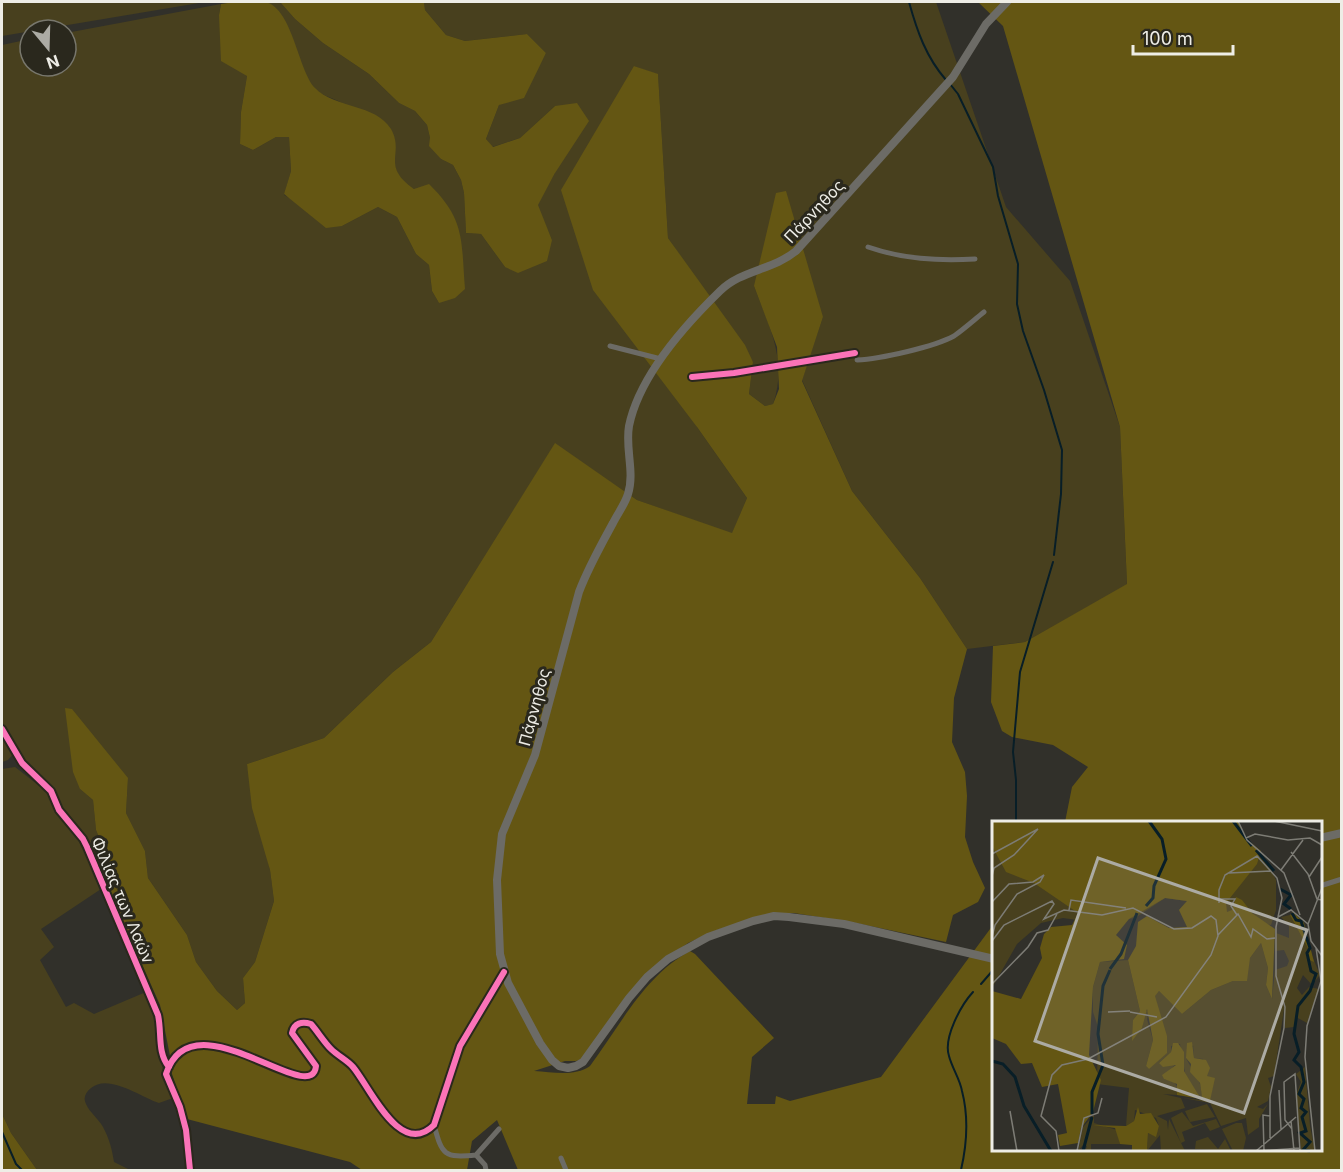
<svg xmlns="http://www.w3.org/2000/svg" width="1343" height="1172" font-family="Inter,sans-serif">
	<rect width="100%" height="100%" fill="#31302a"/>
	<path fill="#48401e" d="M2,2H205L2,36Z
		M266,2H280L295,19L323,43L369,74L399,103L415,111L427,125L430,138L441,159L453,165L461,180L464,193L466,233L481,234L505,267L552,240L537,205L555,173V106L520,138L492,147L486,139L499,105L538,68L546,53L527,34L465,41L446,35L425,10L424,2H936L1006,207L1070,281L1120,427L1127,585L1025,642L967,649L920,578L852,491L802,380L823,317L754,286C769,326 788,361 773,404L765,406L749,394L753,362L668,238L658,75L634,66L697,427L747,498L732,534L637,500L555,444L431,642L393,672L324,738L247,764L270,870L274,901L255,962L243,978L245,1003L237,1010L217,991L196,962L187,935L148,878L145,851L126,813L128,778L80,789L93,800L96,830L106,854L105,881L85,836L63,810L55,791L26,765L2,722V45L30,39V66H66V33L221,4L219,15L247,76L241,112L240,144L253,150L276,137H289L291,171L284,195L342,226L378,207L397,217L416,254L429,265L432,291L439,303L414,189C391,173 394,165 395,139C378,128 362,115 345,105C332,96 319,97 310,83C292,54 297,24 266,2Z
		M2,733L14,753L8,760L2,762Z
		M15,767L51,795L61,819L75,833L84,845L101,889L41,929L54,947L40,960L66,1007L74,1003L94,1014L146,992L156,1015L163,1070L173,1098L159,1103C141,1097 108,1073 91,1088C85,1093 83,1098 86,1104C90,1113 98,1118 103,1127C109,1138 112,1149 114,1162L130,1170H37L11,1133L2,1114V769Z"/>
	<path fill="#645613" d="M234,2C243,2 257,0 266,2C293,10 298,70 315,88C334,108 376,104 391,129C405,154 380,165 414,189L429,184C466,220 461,241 465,289L455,298L439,303L432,291L429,265L416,254L397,217L378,207L342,226L326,228L284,194L291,171L289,137H276L253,150L240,144L241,112L247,76L221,61L219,15L221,4Z
		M280,2H424L425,10L446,35L465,41L527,34L546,53L524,98L499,105L486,139L493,147L520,138L555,106L577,103L589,121L555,173L538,205L552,240L547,261L518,273L505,267L481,234L466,233L464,193L461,180L453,165L441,159L429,146L430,138L427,125L415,111L399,103L369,74L323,43L295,19Z
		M978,2H1341V1170H518L497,1120L472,1141L467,1170H362L350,1162L187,1119L172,1074L170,1056L160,1005L105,881L106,854L96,830L93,800L80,789L73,772L65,708L72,709L128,778L126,813L145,851L148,878L187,935L196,962L217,991L237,1010L245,1003L243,978L255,962L274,901L270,870L252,808L247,764L324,738L393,672L431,642L555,443L637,500L732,533L747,498L697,427L593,290L561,190L634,66L658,74L668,238L745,345L753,362L749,394L765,406L773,404L779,389L777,347L754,286L776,193L786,191L823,317L802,381L852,491L920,578L967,649L954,698L952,742L965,772L967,796L965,837L973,862L985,888L978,902L953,915L946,942L856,923L794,913H773L717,930L688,943L651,970L583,1059L576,1061H565L534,1071C553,1072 574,1077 590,1066C620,1026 644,976 690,951L695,954L774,1038L752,1057L747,1104H775L776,1096L790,1101L881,1077L993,925L994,1150H1320V822H1065L1072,787L1088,767L1053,745L1012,737L1002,731L991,702L993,646L1025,642L1127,584L1120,427L1003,26Z
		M2,1114L11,1133L37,1170H2Z"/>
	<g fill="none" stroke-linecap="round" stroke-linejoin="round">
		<path stroke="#081e27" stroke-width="2" d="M909,2C917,31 926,57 946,80
			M950,84L958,94L993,167L998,196L1018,264L1017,304L1023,331L1044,390L1062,450L1061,494L1054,555
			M1016,822V780L1013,752L1020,672L1053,562
			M981,984L994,969
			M2,1132L16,1164L22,1170
			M961,1170C967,1144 969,1118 962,1091C960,1079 952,1068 949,1056C943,1038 961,1005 973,992"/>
		<path stroke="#6c6b66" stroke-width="5" d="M868,247C903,259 937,261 975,259
			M610,346L661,359
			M857,360C880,359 934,347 954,336C964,329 974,320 984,312
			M692,377L734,373L855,353
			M2,729L22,763L51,791L59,810L83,839L87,847L158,1015C162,1032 157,1053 169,1067
			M1320,886L1342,879
			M434,1125C442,1155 444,1158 476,1155L485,1165L486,1170
			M476,1155L499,1129
			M561,1158L566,1170"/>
		<path stroke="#6c6b66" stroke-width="8" d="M1320,838L1342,833
			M994,959L844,924L789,917L774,916L753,921L708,937L668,959L647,977L629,998L583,1062L576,1066L568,1068L559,1066L552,1060L540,1043L508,983L500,954L497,880L502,834L535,755L579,592C588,568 601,545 613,523C618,513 625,504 628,494C635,472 625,449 629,426C639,377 685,325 720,291C741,270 773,270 796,251L953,77L986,24L1007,2
			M190,1170L186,1130L180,1107L166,1074C192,994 312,1110 316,1066L292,1033C294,1023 302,1021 311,1024C318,1032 324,1042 331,1049C338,1056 347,1060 353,1067C370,1087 400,1159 434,1125L460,1046L504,972"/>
		<g stroke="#2a281d" stroke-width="10">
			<path id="cycleway" d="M692,377L734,373L855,353
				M2,729L22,763L51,791L59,810L83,839L87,847L158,1015C162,1032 157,1053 169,1067
				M190,1170L186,1130L180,1107L166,1074C192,994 312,1110 316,1066L292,1033C294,1023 302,1021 311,1024C318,1032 324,1042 331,1049C338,1056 347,1060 353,1067C370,1087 400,1159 434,1125L460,1046L504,972"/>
		</g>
		<use href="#cycleway" stroke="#fb73b8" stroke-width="6"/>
	</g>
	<g text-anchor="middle" stroke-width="6" stroke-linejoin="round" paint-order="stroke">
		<g font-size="16" fill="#eeede6" stroke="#2a281d">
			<text transform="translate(814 211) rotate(-47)" y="6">Πάρνηθος</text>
			<text transform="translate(534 707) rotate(-75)" y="6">Πάρνηθος</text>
			<text transform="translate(123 900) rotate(67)" y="6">Φιλίας των Λαών</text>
		</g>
	</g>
	<g transform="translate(992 821)">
		<rect width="330" height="330" fill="#31302a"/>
		<path d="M0,0H245L254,20L274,38L284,59V89L279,104L271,103L260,91L227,97L187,89L195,80L173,77L143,97L106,102L71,97L49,102L25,123L0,167ZM298,94L307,103L328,154L320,164L311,154L305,167L310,174L317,166L327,168L315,202L304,196L302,206L293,207L292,188L282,255L276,257L279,266L276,280L265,286L271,288L276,283L267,298V306L256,314L254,297L229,305L218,282L191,277L209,279L193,252L188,223L179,225V231L167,242L183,243L172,258L182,261L187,268L185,274L171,273L189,277L193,287L165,295L175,300L176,309L177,298L193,330H169L168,314L155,330L156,312L163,315L167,305L164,297L143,289L142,300L134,305L137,267L105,263L106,206L101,191V166L108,141L136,139L148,190L141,199L150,207L152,190H157L155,198L161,219L154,245L157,248L166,188L162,174L167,170L190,193L219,169L241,160L269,122L276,147L274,164L280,178L283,149L295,145L297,140L292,129L283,130L284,112L297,117V105L289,96ZM201,224L202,237L211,238L214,255L221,262L218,280L211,279L208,263L194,237ZM313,246L318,305L323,330H309L304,274L309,261L304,253ZM215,283L223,296L198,301L193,290ZM190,291L201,305L224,298L228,306L218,310L213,302L190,311L193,320L189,322L179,297ZM102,294V302L125,309L128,323H99V330H93L95,325L91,324L86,330L91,306ZM244,302H250L254,317L251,330H241L230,308ZM216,316L226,328L233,318L239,330L203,328L204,320Z" fill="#48401e" fill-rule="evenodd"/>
		<path d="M1,0H246L252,16L269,30L265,43L234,82L235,91L240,89L244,76L250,79L260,92L283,108L280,178L274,164L276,147L269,122L258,137L255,160H241L219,169L190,193L167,170L163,175L175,215V232L157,248L154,245L161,219L155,188L150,207L140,220L141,199L148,190L136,139L144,125L146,101L155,95L177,107L195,106L187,89L195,80L173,77L137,98L124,114L135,124L132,138L108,141L101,166L97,234L109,259L101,291L89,307L86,322L68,325L66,314L75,312L66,263L50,266L40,242L29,243L14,223L0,217V170L29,178L50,137L48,127L52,113L59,106L80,104L86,92L42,62L14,51L0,25ZM301,91L312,102L322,141L315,138L316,127L298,94ZM200,221L202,237L214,239L218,247L215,255L223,257L218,280L210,276L208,262L198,251L199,243L194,237L195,222ZM181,222H186L192,231V250L209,278L185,274V263L172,258L170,254L184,244L171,246L167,242L179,231ZM146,286L148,293L159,292L167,305L164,316L156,312L155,330H140V324L128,323L123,307L101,304L134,305L142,300Z" fill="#645613"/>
		<path fill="none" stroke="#081e27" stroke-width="3" d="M241,0L260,25M264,29L282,50M288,68L299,74L292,83L299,88M154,85L161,77L162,65L174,38L170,18L157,0M300,92L304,99L309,100L318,127L315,132L319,150L324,153L318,170L306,185L302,213L307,231L302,239L309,246L312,261L307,273L312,278L309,287L314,291L310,296L314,310L308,312L318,321L311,329L318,330M118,148L129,133L145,92M0,240L11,243L23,256L32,285L59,330M100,293V271L111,244L106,213L111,165L118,149M91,330L100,296"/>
		<path fill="none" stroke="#7d7c75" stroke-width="1.5" d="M246,0L255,19L292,52L308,94M282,0L330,10M254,17L263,13L296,19L318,17L330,24M299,31L316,53L325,78L330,79M0,33L46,8L22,34L2,47L0,55M289,49L311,19M237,52L279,50M317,56L330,36M330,67L316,103L319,120L330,135M227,78H243L239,85L245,94M0,81L17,63L41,61L52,54L48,61L25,73L3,104L0,116M227,82V69L233,54L265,35L285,57L290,77L286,96M77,89L79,79L134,87M226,114L246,93L259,116L261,108L275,118L283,117M0,120L12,104L60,80L62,83L52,98L72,89L110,94L141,87L182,108L200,107L219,95L224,99L226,115L219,134L174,196L96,238L70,244L60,254L49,295L64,310L67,330M0,163L36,126L45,112L56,109L65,93M116,191L138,190M138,191L165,196M287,269L289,308M18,290L25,330M299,300L302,330M300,308L293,299L292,261L303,253L308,330M278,317V275L292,207L293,186L284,155V106L286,96L299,89L316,103M85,330L92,297L106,292L110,277M264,330L304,296M266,330L308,327M272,330L271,294L278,295M323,330L313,236L315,205L329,160L324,127"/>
		<path fill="#acaba4" fill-opacity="0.15" stroke="#acaba4" stroke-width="3" d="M106,37L315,109L252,292L43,220Z"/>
		<rect width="330" height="330" fill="none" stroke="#eeede6" stroke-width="3"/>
	</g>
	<rect width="1343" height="1172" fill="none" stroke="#eeede6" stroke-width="6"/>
	<g transform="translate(48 48) rotate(161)"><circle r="28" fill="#2a281d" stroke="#78776d" stroke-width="1.5"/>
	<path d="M0-4.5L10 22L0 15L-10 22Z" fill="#acaba4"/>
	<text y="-9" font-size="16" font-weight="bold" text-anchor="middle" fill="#eeede6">N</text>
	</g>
	<path d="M1133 45v9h100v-9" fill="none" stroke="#eeede6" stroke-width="3"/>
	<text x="1142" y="45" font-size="18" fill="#eeede6" stroke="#2a281d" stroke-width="4.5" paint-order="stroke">100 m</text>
</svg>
